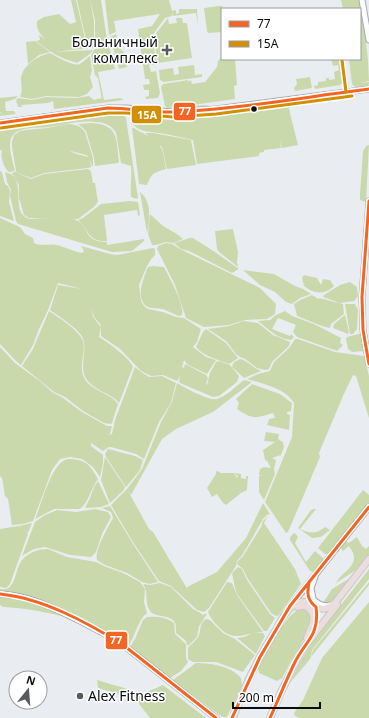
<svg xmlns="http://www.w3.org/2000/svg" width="369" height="718" font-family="'Noto Sans',sans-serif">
	<rect width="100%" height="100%" fill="#e9edf2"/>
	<path fill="#cad9ac" d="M71,0H76L86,43L90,48L55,52L93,50L90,54L77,63L65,59L52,53L54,52H51L36,41L40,40L39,35L46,40C40,34 36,30 37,21L44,17L59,14L70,24L76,22Z
		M77,0H90L94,21V36L97,46L93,48L87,44Z
		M90,0H101L107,40L98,46L95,37V20Z
		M105,0H169L172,11L176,10V14L179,13V9C184,9 191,9 197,9L198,26L196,13L173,16L172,12V16L165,18L152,36L157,64L149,65L151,72L156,71L160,93L158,98L146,99L145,97L149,96V90H144L143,85L150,84L149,79H145L138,29L152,26L160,14L114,21L116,32L109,35Z
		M341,0H360L361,11L360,9H343Z
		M219,6H222V32L208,33L207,31L204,8Z
		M360,15L363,17L368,60L369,81L360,83L369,82V84L367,86L357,88L352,84L349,59H360Z
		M168,18L169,24L177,23L176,18H182L183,23H187L192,58L158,63L154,40V36Z
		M116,34L119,48L124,52L127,67L119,69L110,37Z
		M35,41L50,52L39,55L28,64L26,42Z
		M108,42L115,69L98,72L104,100L120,98L124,100L54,109L53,101L48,103L21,105L23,107H18L16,100L18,98L32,100L46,97L76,98L89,96L94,100L101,98L102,100L98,78L95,75L91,55L94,50Z
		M50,53C55,56 74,67 80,64C83,62 87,58 90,56L92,70L90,77L93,87L87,94L79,97L46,96L32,99L20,97C23,90 21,85 21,79C22,65 38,56 50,53Z
		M222,56V59H235L237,85L234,86L235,99L185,106L210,105C197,109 183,109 169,109L180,107L167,108L165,106L161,87L163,84L189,80L187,83L191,80L192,84L205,82L217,67L218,61L231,69L218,61Z
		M331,59H344C345,68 348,78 340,85L315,89L314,86L318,85V82L326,81V78H329V80L335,79L334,72L339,70L338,65L333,66Z
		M194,65L195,75L202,74V77L164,82L160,80L159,70L173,68L174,75L179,74L178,67Z
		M310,77L312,88L295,91L294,88L297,84L296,79Z
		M18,96L15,99L5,102L6,111H14L16,114L0,116V113L3,115L0,112V98Z
		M288,105L298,145L282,148L280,141L281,148L264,150V152L259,153V156L197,164L193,140L166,134L144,131L137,128L131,123V114C174,127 245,111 288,105Z
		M233,109L232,111C200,115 163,124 132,113L135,111C166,121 201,114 233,109Z
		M113,111L123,112L0,128V125Z
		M114,114C119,114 124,113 126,118L138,198L137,199L131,197C130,185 132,177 131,166L121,163L116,133C112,125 103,122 95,122C80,120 64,125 49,127C40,128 30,127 21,130C18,131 15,132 13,135C6,143 13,161 15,171L9,172C4,168 0,157 2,151L0,150V129Z
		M92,123C119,125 116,139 119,161L118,163L95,166L94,158L86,131L83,128L78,124Z
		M68,124C76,125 80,125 85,132L93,158V166L92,167C90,150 81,156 69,150C73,154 83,155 90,158L91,167L88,168L44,173L31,178L15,172L17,171H16L12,147V142L14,135L20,131L26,130L47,128Z
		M132,128H134C142,134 158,138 162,150C164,156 165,163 166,169C153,173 152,173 147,185L139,184Z
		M145,133H153L191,140L196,165L167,169L162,147Z
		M369,145L366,202L360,200V194L363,151L366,146Z
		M88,169L91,171L93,183H95L98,202L94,207L78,219L29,218L24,215L19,198V185L12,173L15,172L31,179L44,174Z
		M0,171L2,172L5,184L8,186L10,191L9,202L14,221L0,216Z
		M5,172C7,173 9,173 11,174C26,185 10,214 30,219C39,219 69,217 76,220C91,227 82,242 107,242V245L144,239V241L132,251L112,252L18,224L16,221L10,196L11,190L7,182Z
		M140,192C152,201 150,220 147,233Z
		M130,201L138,202L140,215L138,216L137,210L104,215L107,241C87,242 90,230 78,220L83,218L101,204Z
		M150,214L163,226L177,234L183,239L173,243L166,242L156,245H152L148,234Z
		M0,218L20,227L25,234L33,238L34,243C42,247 49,243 57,245C65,247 72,251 82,253L84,251L81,246L110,254L117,255L153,248L155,249V255L152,258L147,266L139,285L141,301L144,306L148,309L163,312L176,317L184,318L201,329L197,342L193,347L206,357L216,360L207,374L188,365L184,360L182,367L184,368L185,364L206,375L208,378L206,384L207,385L210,373L216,362L219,361L230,365L239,376L237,382L219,396L213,397L180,383L179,381L180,376L177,381L163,375L151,376L141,371L120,349L101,336V325L94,317L92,309L93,317L101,327L99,337C107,342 130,358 133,367L119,403C111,393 95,391 87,380C77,366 90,349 81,335C76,327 58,316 50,310L58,285L82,289L58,283L48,310L39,329L33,345L21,365L16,361L0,344Z
		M233,229L238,252L237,262L238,267L219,252L217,249L215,231Z
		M190,238H193L215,252L239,269L232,273L189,251L181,249L174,243Z
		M166,243L172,244L180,249L260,288L276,304L275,314L267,319L245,320L229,325L204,327L186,318L175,285L157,249L158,246Z
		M153,266L164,267C169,277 185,305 182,315L179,316C173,314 167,310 162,309C157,308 150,309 146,306C135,297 144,277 148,267Z
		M243,270L274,274L295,286L303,289L311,294L300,298L292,304L286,302L275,292L260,285Z
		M304,275L317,278L321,285L323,279L330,280L334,286L333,287C324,295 313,294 304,286L302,278Z
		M350,282L357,287L358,296L354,301L340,303L323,297L324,295L340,285Z
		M312,295L317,298L318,299L319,298L343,304L344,314L331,324L330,328L322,326L297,316L294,304L300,300Z
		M345,304H355L358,310L357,329L353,334H350Z
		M49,311C58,317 77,329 82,339C88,352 76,367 86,381C94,391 111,394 118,404L112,423L111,424L104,423L83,411L65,397L54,392L22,366L33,349Z
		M285,311L292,316L314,324L341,338L340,343L343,345L337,351L297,337L293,332L296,325L278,318L272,329L290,336L291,334L294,337L291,340C278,339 268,329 258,321L270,320L276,315Z
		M345,315L349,332L348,334L333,328L334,324Z
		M244,321L258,323L273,335L290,342L289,346L272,362L269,369L265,370L257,368L245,359L240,357L236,354L226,341L208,329L229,326Z
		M206,329L226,343L238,358L229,364C217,359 205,357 196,347L203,332Z
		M362,333L364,351L352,352L348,349L346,339L347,337Z
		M295,339H298L335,352L364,356L369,376V418L356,376L353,375L343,396L319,453L320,457L288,532L286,533L265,502L292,437L294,403C285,388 263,384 247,379L258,374L270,371L274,362L290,347Z
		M0,347L15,363L41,382L52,392L63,398L82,412L107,426H112L110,434L106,435L112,434L115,420L135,367L141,372L149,377L162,376L176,383L171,403L159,422L144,459L136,454L111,447H109L103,451L91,443V446L103,455V463L100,477L93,467L82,459L70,457L60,459L52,470L33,521L23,524L12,525L8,499L5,496L2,478L0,476Z
		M240,359C247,360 253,368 261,371L244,378L232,367L234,362Z
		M244,380L252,382L213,412L176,429L162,439L131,495L127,489L142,469L161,422L172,402L177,383C183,387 209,401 217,399C227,396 236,386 244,380Z
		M252,384L280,394L292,403L291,411L287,412V414L290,415L289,430L267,425L269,419L275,418L273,413C257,418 252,420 237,409L239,403L236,399Z
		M266,432L279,434L278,439L283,442L284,447L281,455L272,458L276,460L274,469L275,474L264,500L259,492V476L262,475H259L260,469L264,467L271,468L267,461L265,460L263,450L275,442L264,441Z
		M108,449L135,456L143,460L140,470L126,487L106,457L105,454Z
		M105,457L125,487L123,491L110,503L101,480Z
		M68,459C86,459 90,465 98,479C91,488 89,502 80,509H54L35,519C42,504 51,462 68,459Z
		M216,471L220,472V473H234L237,478L238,476L236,475L235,473L241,474V478L246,479V476H248L247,490L241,493L226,505L223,503L217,494L212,497L207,488L216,474Z
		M98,481L109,504L101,507L85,508L90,498L94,487Z
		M127,489L149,529L153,532L188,590L187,587L217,572L246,538L263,503L270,514L267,515L263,519L243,554L237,561L236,566L209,608L204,612L197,610L171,586L159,581L131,539L111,505Z
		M363,490L369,495V503L330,554H325L318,548Z
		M110,506L130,539L158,582L150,584L142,582L127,573L105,565L97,560C94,551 108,527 113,518L111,512L102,508Z
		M95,509L108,512L111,517L102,534L96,552L91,557L70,555L45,547L34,549L22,556L35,522L45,515L57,510L76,512Z
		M314,509H316L300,529C309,533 316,535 325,527L330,530L321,537L312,538L298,528L311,510Z
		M268,516L264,523L295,569L301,584L279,615L276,616L271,613L248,579L243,569L237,564L238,561L243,556L261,527L263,521Z
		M32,523L28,533L26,532L28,534L10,584L6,588L0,587V529L18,526L22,528L19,526Z
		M294,533L296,534L298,537L295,543L306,562L315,551L323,558V561L313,572L310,571L290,540V537Z
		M357,537L362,546L366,549L369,546V555L356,570L336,583C344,569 363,565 349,546L343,551L341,548L346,541L349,543Z
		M48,549L67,557L96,562L104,566L123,573L140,582L145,589L144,602L147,613C138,620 135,636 129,645L113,635L47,603L25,595L0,592V589C17,592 14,570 22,560C29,552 39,549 48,549Z
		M238,567L242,569L247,580L270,614L275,618L267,631H264L237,594L235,588L232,573Z
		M369,569V579L312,650L310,659L290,683L303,657L315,638Z
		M355,575L332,602L327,604L323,603L332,589Z
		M227,582L232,583L237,595L263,632C243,633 233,644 217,625C213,621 210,617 208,612Z
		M369,582V585L311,657L313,650Z
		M160,583L171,587L193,609L202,614L204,617L203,614H207L199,626L197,637L188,646L185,640L176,633C176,630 176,625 175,623C171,614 155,618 150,611C144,603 149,592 143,584L150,585Z
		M0,597C24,597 45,608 66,617C45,612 25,608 3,607L0,605Z
		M369,602V718H299L295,716L294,713L303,700L322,658Z
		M300,608H305L312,617L308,632L282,678L277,681L259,673L258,668C269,649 281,620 300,608Z
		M147,617C157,616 166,617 174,623L175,634L186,644V658L188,662L181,671L170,678L130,647L135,639L143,620Z
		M206,619L210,620L223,633L235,639L255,655L247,666L246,665L247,666L243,672L216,662H193L188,659V648C191,644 196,641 198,637C202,630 198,624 206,619Z
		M253,633H263L265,636L256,654L237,638L244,637Z
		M196,663C211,663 231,666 241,678L242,686L227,717H222L173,680Z
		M97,680L134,691L131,698L98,688Z
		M163,685L206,718H150L139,704L138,696Z"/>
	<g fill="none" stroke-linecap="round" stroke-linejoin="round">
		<g stroke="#a8abaf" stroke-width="7">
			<path id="secondary" d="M362,0L369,40
				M0,123L108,108H126L173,112L216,109L369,89
				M369,201L362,297L363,330L369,364
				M315,577L311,588L313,599C317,604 324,607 330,605
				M309,583L308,593L311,603
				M0,594C29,595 53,608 78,620C93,628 108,635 122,644L216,718
				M289,608L369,507"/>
		</g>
		<g stroke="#c6c8ca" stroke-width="8">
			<path id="highway" d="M298,607C303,605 306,605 310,610C318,617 310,630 307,638
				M233,718C243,688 259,657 276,630C279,624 282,617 287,612C289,609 293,606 296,604C312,595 318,619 335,603L369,559
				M270,718L281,692L302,650L337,605"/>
		</g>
		<use href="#secondary" stroke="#fcfcfd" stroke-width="5"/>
		<use href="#highway" stroke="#ebdcde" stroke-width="6"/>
		<g stroke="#fff" stroke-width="6">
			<path id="bus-1" d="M0,123L108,108C130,108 154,113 175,112C240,109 305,97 369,89
				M369,201L362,297L363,330L369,364
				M0,594C42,598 86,622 122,644L216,718
				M232,718L260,657L290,606L369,507
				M270,718C278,700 286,681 294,664C305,641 320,636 316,607C307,600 307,593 309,582"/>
		</g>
		<g stroke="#fff" stroke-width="6">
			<path id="bus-2" d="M342,60L346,92
				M1,128L108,113H126L173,117L216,114L352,96"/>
		</g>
		<use href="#bus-1" stroke="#f26522" stroke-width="3"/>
		<use href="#bus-2" stroke="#d38f02" stroke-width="3"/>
	</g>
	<g fill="#585b5e" stroke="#fff" stroke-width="1.5">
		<path d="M165 44h4v4h4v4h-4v4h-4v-4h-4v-4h4z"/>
		<circle cx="80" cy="696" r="4"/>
	</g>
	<circle fill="#0a0c0f" stroke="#fff" stroke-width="1.5" cx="254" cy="109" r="3.5"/>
	<g text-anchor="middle" stroke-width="3" stroke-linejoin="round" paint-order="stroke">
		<g font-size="14" fill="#0a0c0f" stroke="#fff" text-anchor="end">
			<text x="158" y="47">Больничный<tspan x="158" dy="16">комплекс</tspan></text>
			<text x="88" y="701" text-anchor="start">Alex Fitness</text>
		</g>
	</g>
	<g stroke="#fff" stroke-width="1.5">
		<rect x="173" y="102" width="23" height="19" rx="4" fill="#f26522"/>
		<rect x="131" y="105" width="31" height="19" rx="4" fill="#d38f02"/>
		<rect x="105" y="631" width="23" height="19" rx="4" fill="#f26522"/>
	</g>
	<g font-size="11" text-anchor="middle" font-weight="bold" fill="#fff">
		<text x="185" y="115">77</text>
		<text x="147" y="119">15А</text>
		<text x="116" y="644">77</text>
	</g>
	<rect x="221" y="8" width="140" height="52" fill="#ffffff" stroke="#9d9e9f"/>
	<rect x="229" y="21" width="20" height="6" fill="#f26522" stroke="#9d9e9f"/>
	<text x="257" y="28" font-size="12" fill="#0a0c0f">77</text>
	<rect x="229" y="41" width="20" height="6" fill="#d38f02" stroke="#9d9e9f"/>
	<text x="257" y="48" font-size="12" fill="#0a0c0f">15А</text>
	<g transform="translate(28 690) rotate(17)"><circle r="19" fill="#ffffff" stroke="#9d9e9f"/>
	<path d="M0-3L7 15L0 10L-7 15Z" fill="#585b5e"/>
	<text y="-6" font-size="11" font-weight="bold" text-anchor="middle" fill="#0a0c0f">N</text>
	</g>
	<path d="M233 702v6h87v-6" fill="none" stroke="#0a0c0f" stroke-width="2"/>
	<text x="239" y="702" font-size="12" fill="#0a0c0f" stroke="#ffffff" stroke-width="3" paint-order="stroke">200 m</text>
</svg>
